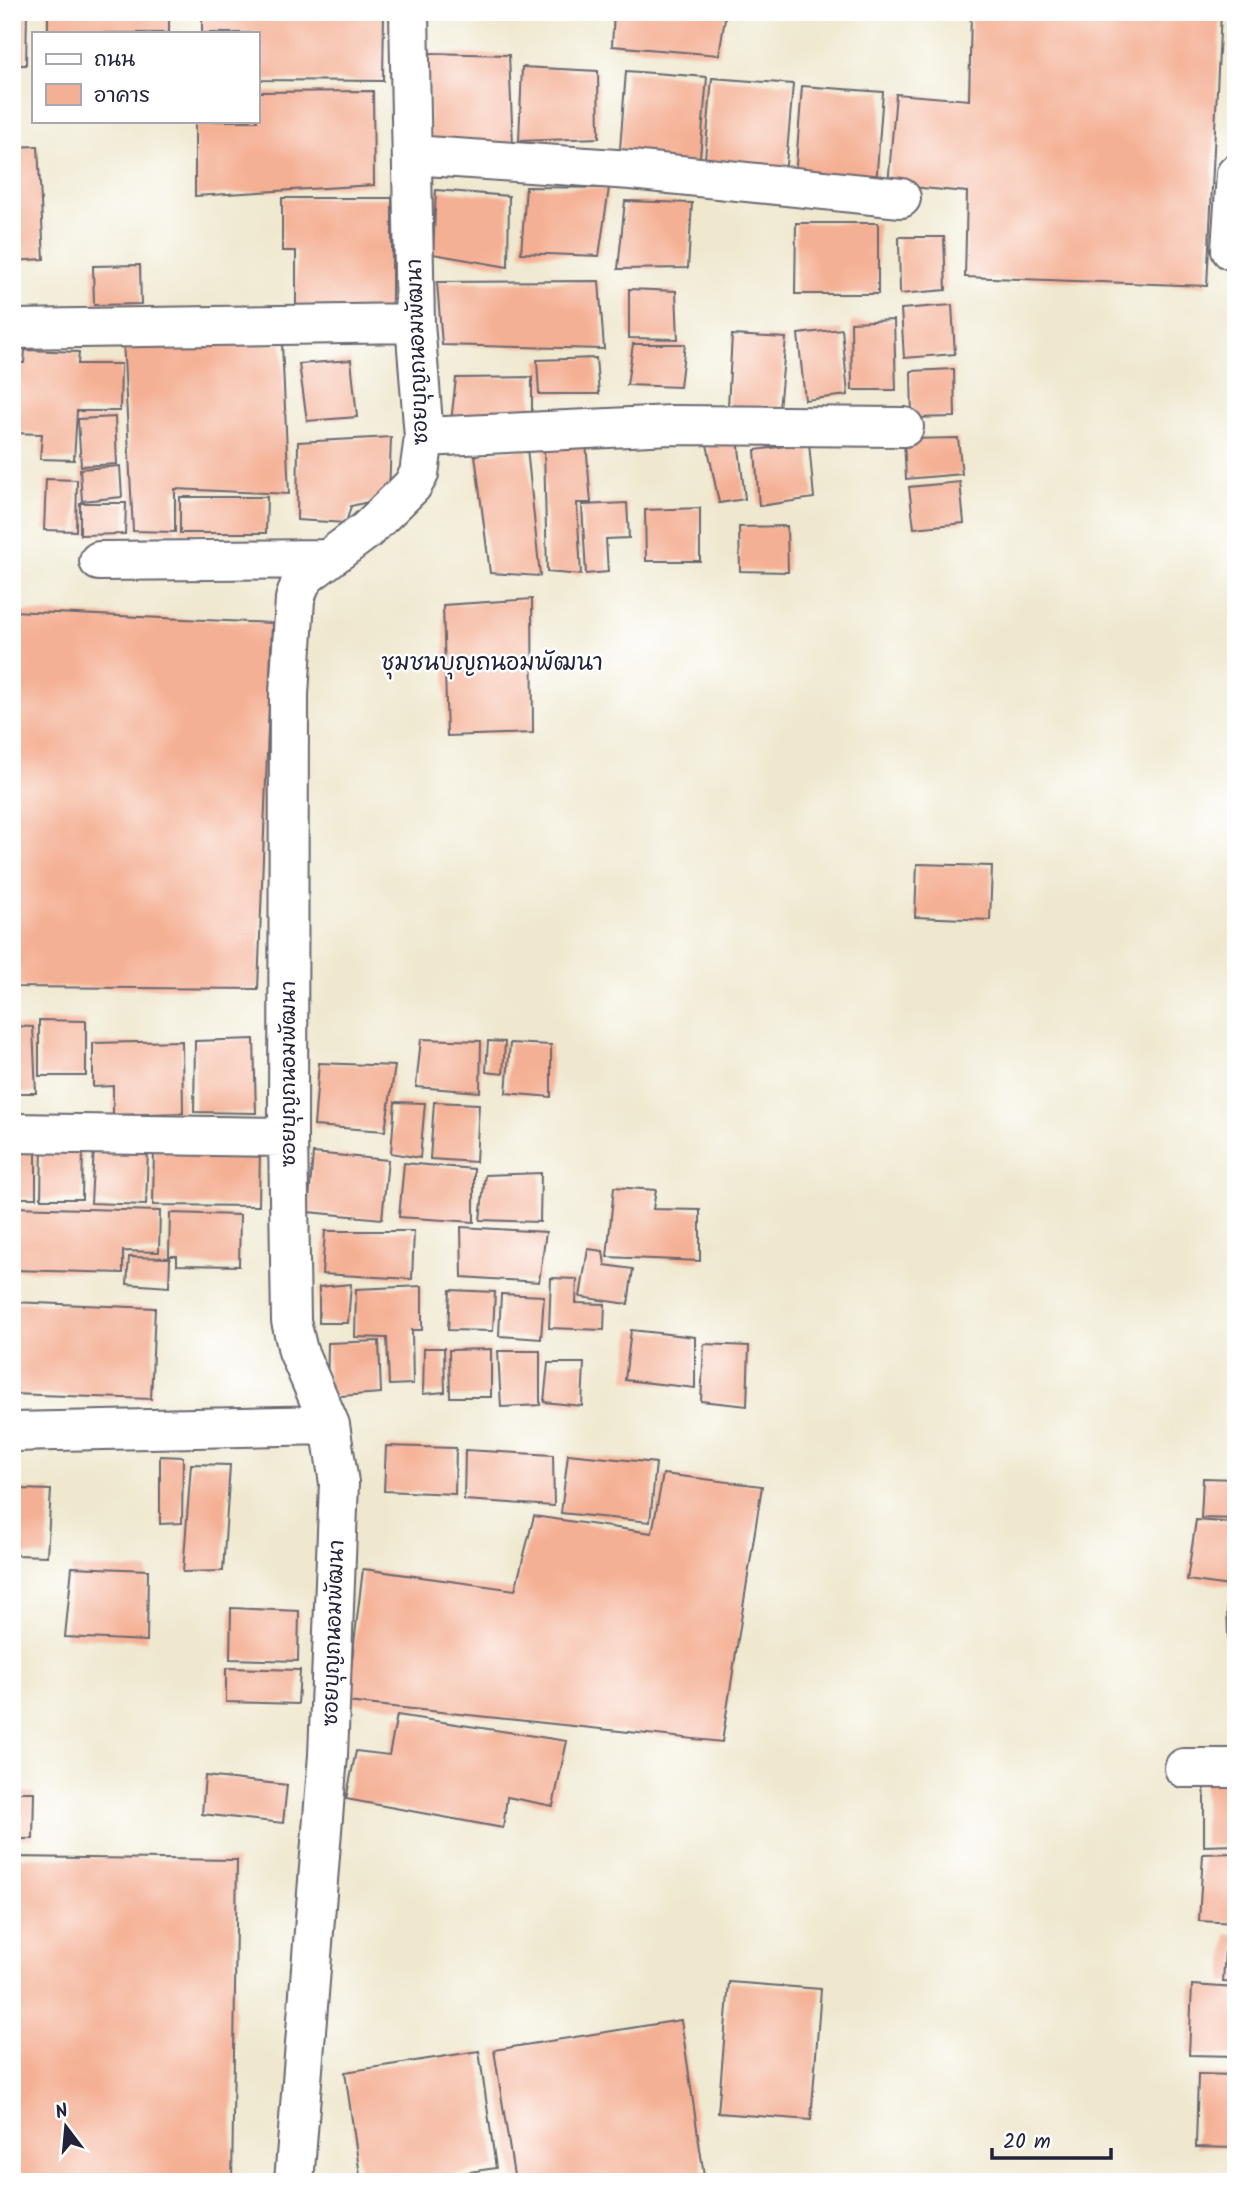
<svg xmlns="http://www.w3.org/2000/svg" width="1248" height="2194" font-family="Kalam,'Playpen Sans Thai',sans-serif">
	<rect width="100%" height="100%" fill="#fff"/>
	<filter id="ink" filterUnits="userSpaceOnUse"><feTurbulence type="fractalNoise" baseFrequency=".0143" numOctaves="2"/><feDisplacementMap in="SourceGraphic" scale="14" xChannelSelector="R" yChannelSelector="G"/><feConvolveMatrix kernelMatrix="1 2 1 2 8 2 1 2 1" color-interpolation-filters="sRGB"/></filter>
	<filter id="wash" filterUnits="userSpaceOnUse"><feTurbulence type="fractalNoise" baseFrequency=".00686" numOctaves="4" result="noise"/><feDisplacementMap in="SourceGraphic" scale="28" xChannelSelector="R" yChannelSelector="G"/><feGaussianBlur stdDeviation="1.57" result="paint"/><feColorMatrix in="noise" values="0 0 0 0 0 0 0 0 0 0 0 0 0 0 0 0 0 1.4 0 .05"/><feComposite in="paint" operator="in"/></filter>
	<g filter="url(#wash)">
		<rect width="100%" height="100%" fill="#efe8cf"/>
		<g id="blocks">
			<path fill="#f4b094" d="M12,12H27L26,65H12Z
				M48,12H169V33H48Z
				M202,12L384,13L383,81L257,80V33H202Z
				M614,12H726L719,55L612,46Z
				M971,12H1221L1207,286L965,277L967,192L888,185L896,94L969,100Z
				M427,53L509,55L513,145L431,142Z
				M522,67L598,71L599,138L519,141Z
				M626,71L707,77L699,168L619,162Z
				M712,78L793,84L785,176L704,170Z
				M802,86L883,92L876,184L795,178Z
				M373,91L374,185L195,196V121H257V92Z
				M38,146L44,259L12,261V147Z
				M526,187L609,188L599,256L521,253Z
				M436,190L509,196L508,267L433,254Z
				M282,198H392V314H296V251H282Z
				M625,201L692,203L688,268L618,269Z
				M796,223H878V294H795Z
				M899,237H944L946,290L900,294Z
				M140,265L141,304L94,305L93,266Z
				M599,281L604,349L442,345L437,282Z
				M629,289L676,291L678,339L629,338Z
				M952,305L955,354L904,358L901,309Z
				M894,320L896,390H852L851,322Z
				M842,329L848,395L805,400L798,334Z
				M732,335L786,338L779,409L728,406Z
				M123,339L282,344L289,494L175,489V532L133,531Z
				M633,344H685L680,387L627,385Z
				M25,350L79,352L78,364H121L120,411H77L74,460L40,459L42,434L12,433V363H24Z
				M596,358L599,394H539L537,360Z
				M351,360L357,417L307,421L299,364Z
				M954,369L955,417L912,418L911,371Z
				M532,377V421L451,422L456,378Z
				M115,417L117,464L81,466L78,419Z
				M391,437L389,497L351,506L346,523L297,520L298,442Z
				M958,438L962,474L906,479L904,439Z
				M738,439L745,499L719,503L707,444Z
				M586,443L591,503H577L581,575L547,572L544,447Z
				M809,443L814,498L759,506L755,450Z
				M527,448L540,576L490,573L475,455Z
				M120,466L122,497L82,501L80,469Z
				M46,479L77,480L76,531L44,530Z
				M960,482L964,523L914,528L909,487Z
				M180,497H267L266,533H180Z
				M80,503H126L125,534L80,535Z
				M627,503L629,538L606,539L608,572L586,574L582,505Z
				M700,508V561H646L645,510Z
				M787,526L788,572L740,571L739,527Z
				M532,599L533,733L447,736L443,605Z
				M12,611L272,623L258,989L12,987Z
				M917,864L992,866L990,920L915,917Z
				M39,1020L86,1021V1076H39Z
				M12,1026L33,1027L36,1093H12Z
				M254,1039L256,1113L194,1112L195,1041Z
				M421,1039L481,1041L480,1092L416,1087Z
				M182,1041L183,1113L113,1115V1086L93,1087V1043Z
				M488,1041L505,1042L503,1074L486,1072Z
				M510,1043L551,1045V1097L506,1093Z
				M319,1063L395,1066L385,1131L314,1126Z
				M395,1102L425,1103L420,1158L391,1153Z
				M434,1102L479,1104L476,1162L430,1159Z
				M42,1144H83L82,1199H41Z
				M154,1146L260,1148L259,1206L153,1205Z
				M94,1147L148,1149L146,1205L91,1203Z
				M12,1150H36V1198H12Z
				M313,1153L388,1160L382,1219L308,1212Z
				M404,1163L474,1169V1222L399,1217Z
				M541,1173L540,1222L480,1220L485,1175Z
				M614,1187L656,1190L653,1209L700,1210V1261L607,1257Z
				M12,1207L160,1211L159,1252L123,1251V1273L12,1270Z
				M170,1213L240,1215L239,1266L177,1265V1256H169Z
				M461,1227L546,1232L539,1282L462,1277Z
				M325,1231H414L412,1279L322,1274Z
				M588,1249L603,1251L605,1265L633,1269L628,1304L580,1297Z
				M129,1257L170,1258L169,1287L127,1284Z
				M551,1278L577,1279L576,1303L605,1304L604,1330L549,1328Z
				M351,1284L348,1323H319V1287Z
				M422,1286V1330H412L413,1384L389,1385L387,1338L355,1337L356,1289Z
				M450,1290L495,1292L493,1331L448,1330Z
				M501,1294L544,1296L541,1339L499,1336Z
				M12,1302L155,1308L151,1399L12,1394Z
				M631,1330L695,1337V1388L625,1380Z
				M379,1341L381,1393L327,1397L328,1343Z
				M704,1344L749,1346L747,1406L701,1401Z
				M424,1348H444L445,1392L423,1394Z
				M491,1349V1397H450L449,1350Z
				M498,1351H540V1405L501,1407Z
				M548,1363H584L582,1406L544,1402Z
				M386,1446L456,1448L455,1494L384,1491Z
				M465,1450L553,1455L554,1506L464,1500Z
				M568,1454L656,1463L650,1522L561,1513Z
				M160,1456L183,1457L182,1523L160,1524Z
				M191,1464L230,1465L223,1571L183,1572Z
				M663,1474L762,1486L722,1742L347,1702L363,1569L515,1590L534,1516L652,1533Z
				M1203,1478L1236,1479V1519L1201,1518Z
				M18,1489L51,1490L47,1556L16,1555Z
				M1196,1520L1236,1523V1587L1187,1580Z
				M72,1567L148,1570L147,1641L65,1637Z
				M231,1608L299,1611L298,1661L230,1659Z
				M1227,1608H1236V1663H1229Z
				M226,1668L300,1670L298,1704L226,1702Z
				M397,1715L567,1741L553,1806L507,1797L503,1828L346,1799L356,1751L389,1755Z
				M205,1776L287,1785L283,1823L202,1814Z
				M1204,1782L1236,1783V1845L1204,1846Z
				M12,1792H34L33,1839H12Z
				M1236,1853V1923L1199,1921L1203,1854Z
				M12,1857L237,1860L232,2182H12Z
				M1226,1934H1236V1983L1223,1982Z
				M729,1982L821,1989L811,2120L718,2113Z
				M1192,1985L1236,1988V2056L1189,2055Z
				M681,2020L704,2176L685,2182H515L494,2050Z
				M479,2051L496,2168L404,2182H361L345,2072Z
				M1198,2074L1236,2075V2148L1196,2147Z"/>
		</g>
	</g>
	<g filter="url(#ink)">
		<use href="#blocks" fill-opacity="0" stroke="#6a676f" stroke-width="2"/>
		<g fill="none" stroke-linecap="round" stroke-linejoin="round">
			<g stroke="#6a676f" stroke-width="42">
				<path id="minor" d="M412,155L631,170L901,198
					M1231,250L1236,174
					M12,329L415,323
					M424,437L671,425L904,427
					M99,561L327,559
					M12,1133L288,1137
					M12,1432L330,1425
					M1184,1768H1236
					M294,2182L328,1755L339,1483L330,1425L298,1351L291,1321L288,1137L289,694L295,599L300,584L308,574L367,530L412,486L419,474L424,437L415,323L409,12"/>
			</g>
			<use href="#minor" stroke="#fff" stroke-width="38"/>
		</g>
	</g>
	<g text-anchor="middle" stroke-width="5" stroke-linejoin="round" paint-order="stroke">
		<g font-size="21" fill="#22223b" stroke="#fff">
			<text transform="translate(417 352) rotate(-92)" y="7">ซอยบุญถนอมพัฒนา</text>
			<text transform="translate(288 1074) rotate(-90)" y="7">ซอยบุญถนอมพัฒนา</text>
			<text transform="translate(333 1633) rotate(-88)" y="7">ซอยบุญถนอมพัฒนา</text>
		</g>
		<g font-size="23" fill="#22223b" stroke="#fff">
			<text x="492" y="670">ชุมชนบุญถนอมพัฒนา</text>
		</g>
	</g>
	<rect width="1248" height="2194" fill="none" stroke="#fff" stroke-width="42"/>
	<rect x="32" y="32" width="228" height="91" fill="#ffffff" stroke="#a7a7b1" stroke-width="2"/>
	<rect x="46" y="54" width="35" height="10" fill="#ffffff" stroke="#a7a7b1" stroke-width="2"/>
	<text x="94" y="66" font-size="21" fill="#22223b">ถนน</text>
	<rect x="46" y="84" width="35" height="21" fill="#f4b094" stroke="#a7a7b1" stroke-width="2"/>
	<text x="94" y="102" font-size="21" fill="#22223b">อาคาร</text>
	<g transform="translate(66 2127) rotate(344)" stroke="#ffffff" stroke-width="5" paint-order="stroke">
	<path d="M0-5L12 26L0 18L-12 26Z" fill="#22223b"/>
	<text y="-10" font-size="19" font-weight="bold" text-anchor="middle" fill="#22223b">N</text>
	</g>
	<path d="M992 2148v10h119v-10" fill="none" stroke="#22223b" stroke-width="3.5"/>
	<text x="1003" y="2148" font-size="21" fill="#22223b" stroke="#ffffff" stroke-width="5" paint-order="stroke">20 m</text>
</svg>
